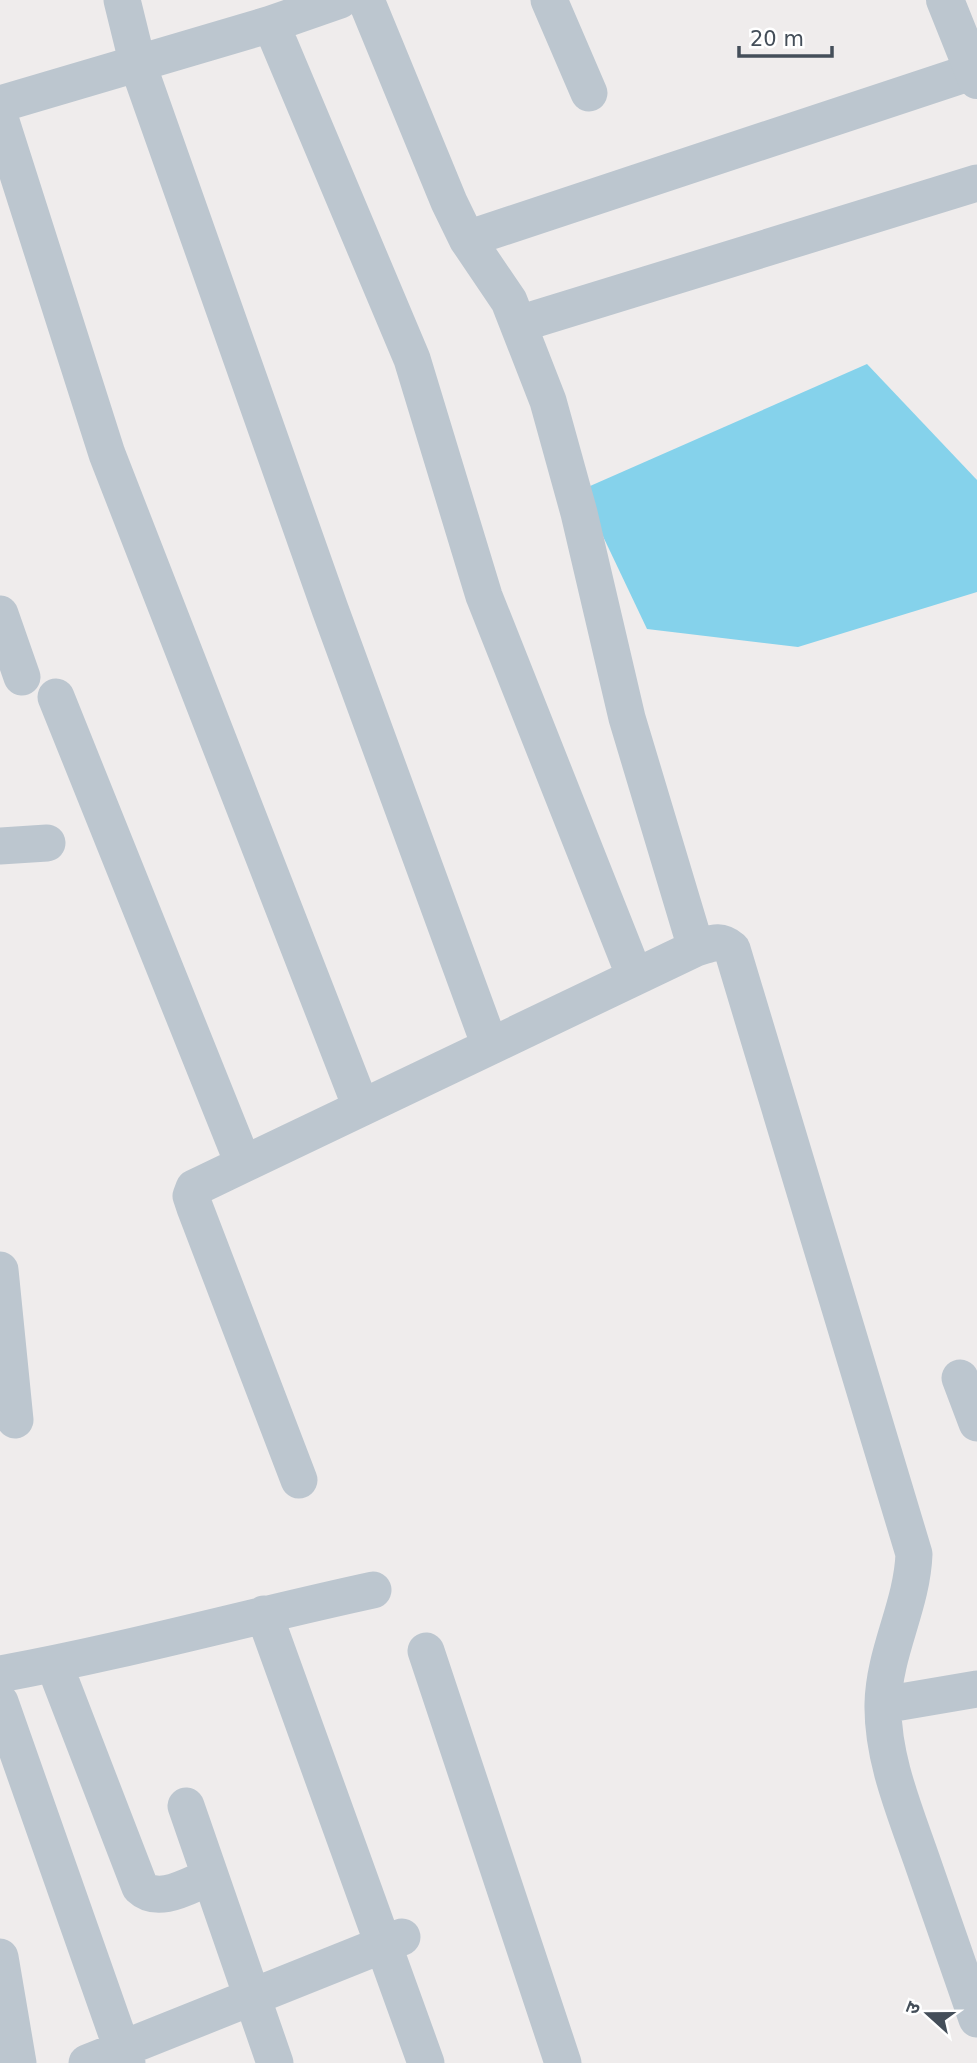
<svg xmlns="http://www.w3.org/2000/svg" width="977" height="2063" font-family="'DejaVu Sans','Noto Sans Devanagari',sans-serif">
	<rect width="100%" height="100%" fill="#efecec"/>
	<path fill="#85d2eb" d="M867,364L977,480V592L798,647L647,629L581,490Z"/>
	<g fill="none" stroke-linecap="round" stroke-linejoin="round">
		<path stroke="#bcc6cf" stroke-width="37" d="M122,0L138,65L330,609L490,1046
			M366,0L449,202L467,239L509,301L548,401L579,513L627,718L696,948
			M549,0L589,93
			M271,24L412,359L484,596L635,977
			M0,104L271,24L340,0
			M0,118L107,454L361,1107
			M467,239L974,71
			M519,324L977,183
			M0,614L22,677
			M56,697L243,1163
			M0,846L47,843
			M0,1270L15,1420
			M960,1378L977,1423
			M299,1480L195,1208L191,1196L194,1188L696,948C711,944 719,938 732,949L914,1554C912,1606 884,1652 883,1704C882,1757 904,1809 921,1858C940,1912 958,1965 977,2019
			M264,1614L426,2063
			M426,1651L563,2063
			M54,1664L140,1887C159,1905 189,1885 210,1877
			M0,1674C126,1651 248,1617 373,1590
			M0,1702L127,2063
			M883,1705L977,1689
			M186,1806L275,2063
			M0,1957L18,2063
			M87,2063L402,1937"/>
		<path stroke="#bcc6cf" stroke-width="38" d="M945,0L977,80"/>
	</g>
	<g transform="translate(928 2014) rotate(291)" stroke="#ffffff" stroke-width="5" paint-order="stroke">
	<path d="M0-5L12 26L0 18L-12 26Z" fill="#444e59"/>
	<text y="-10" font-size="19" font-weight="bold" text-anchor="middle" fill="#444e59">उ</text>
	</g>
	<path d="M739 46v10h93v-10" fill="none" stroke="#444e59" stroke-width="3.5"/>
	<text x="750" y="46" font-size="21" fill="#444e59" stroke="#ffffff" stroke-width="5" paint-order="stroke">20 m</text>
</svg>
